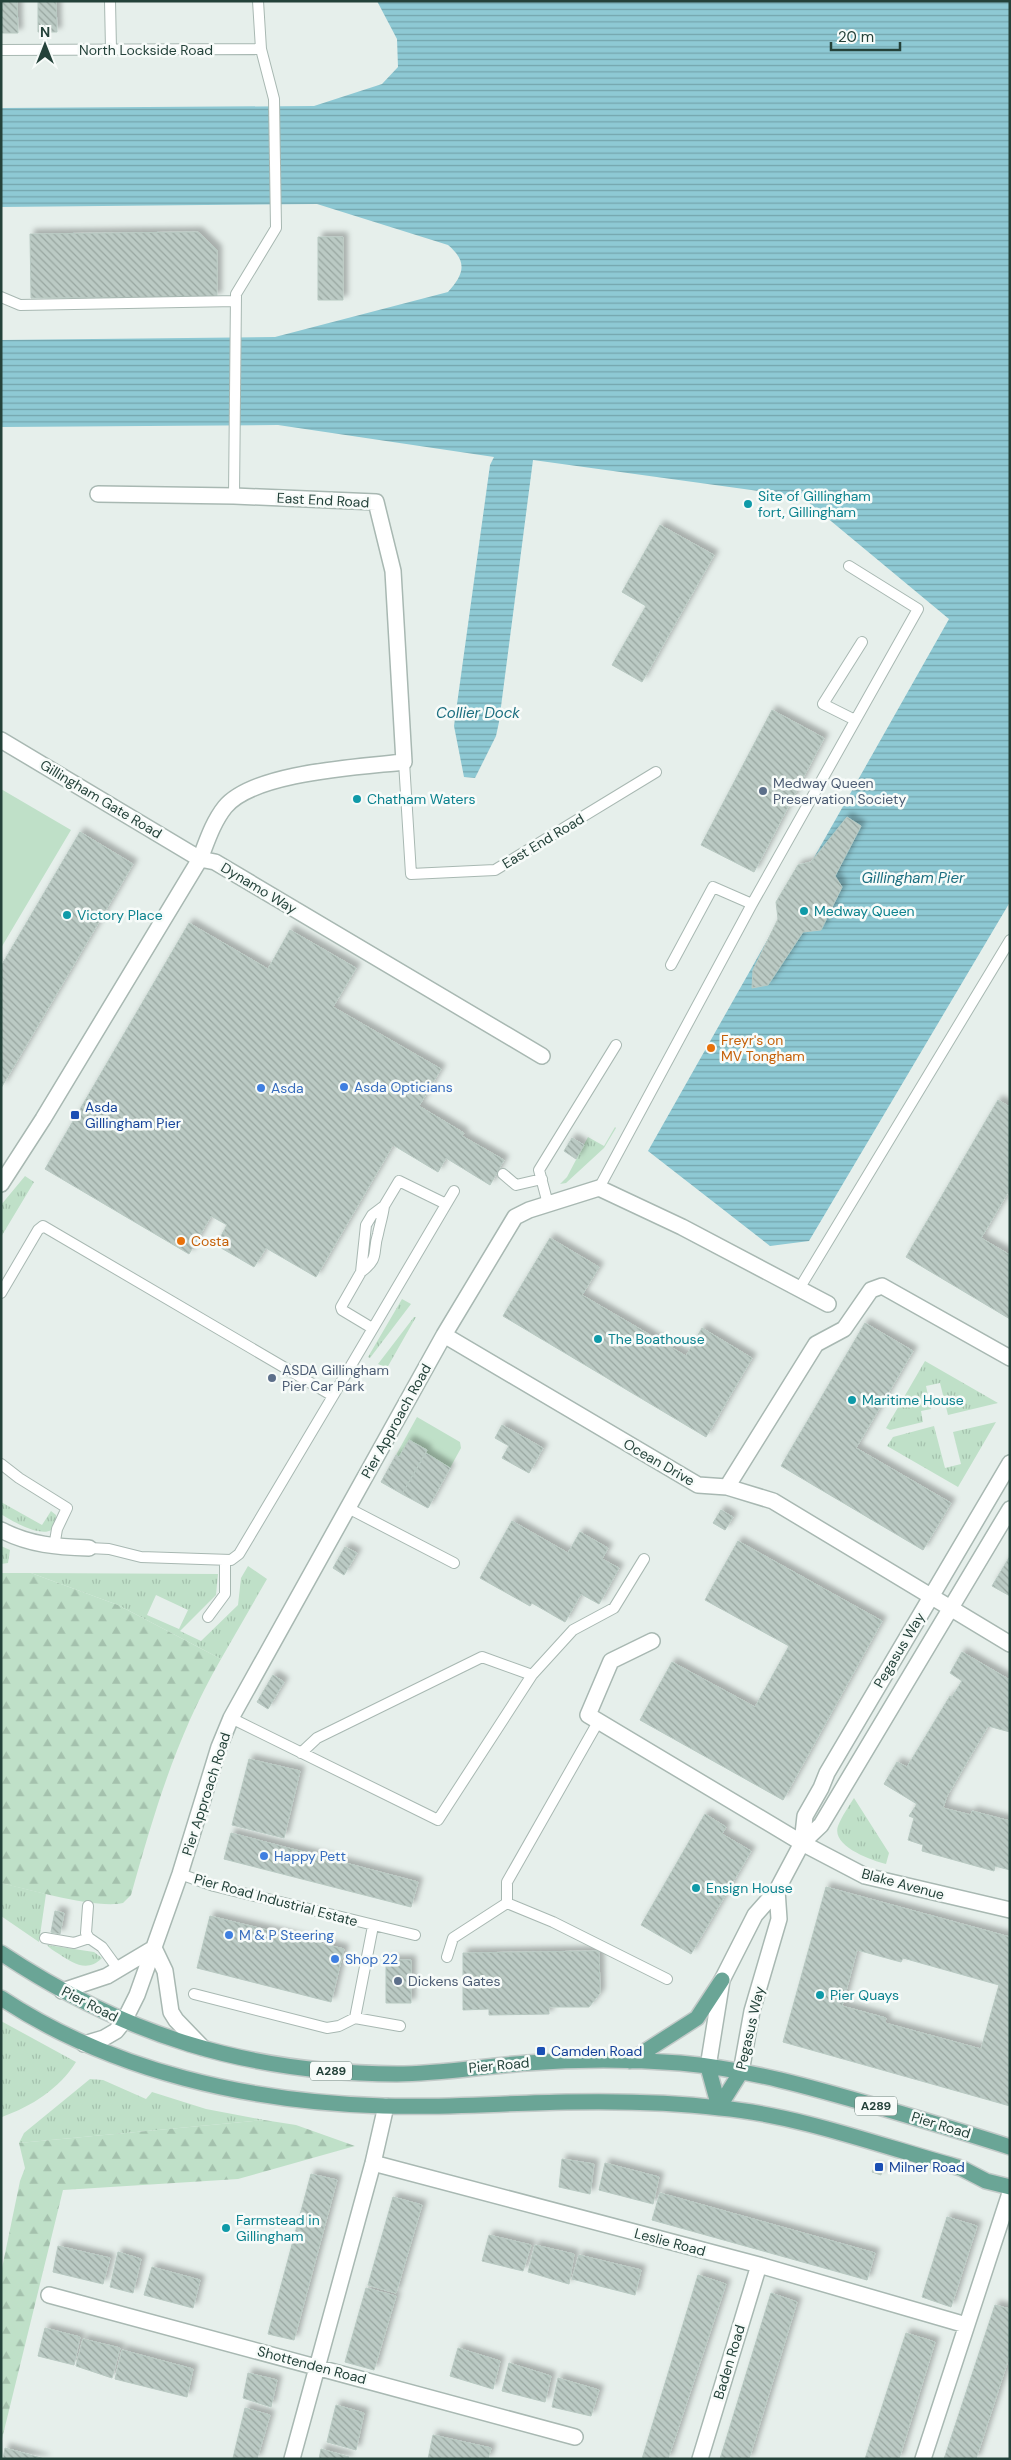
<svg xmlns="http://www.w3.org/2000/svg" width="1011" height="2460" font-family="'DM Sans',sans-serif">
	<defs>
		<pattern id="grass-tufts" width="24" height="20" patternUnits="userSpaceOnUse" patternTransform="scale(1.25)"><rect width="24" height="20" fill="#bfe0c8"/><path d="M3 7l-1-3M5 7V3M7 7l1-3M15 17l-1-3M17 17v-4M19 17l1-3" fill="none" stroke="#a4c1ad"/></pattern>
		<pattern id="forest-firs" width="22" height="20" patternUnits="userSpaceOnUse" patternTransform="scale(1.25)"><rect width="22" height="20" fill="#bfe0c8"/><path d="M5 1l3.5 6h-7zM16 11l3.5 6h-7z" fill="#a4c1ad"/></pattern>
		<pattern id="water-rules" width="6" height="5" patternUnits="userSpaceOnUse" patternTransform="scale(1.25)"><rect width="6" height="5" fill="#8ec9d4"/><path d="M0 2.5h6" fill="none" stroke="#74a5ad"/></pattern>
		<pattern id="building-back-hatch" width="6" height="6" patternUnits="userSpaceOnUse" patternTransform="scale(1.25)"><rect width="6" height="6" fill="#bbcac4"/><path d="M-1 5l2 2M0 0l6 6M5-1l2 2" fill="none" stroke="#98a6a0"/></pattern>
		<filter id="shadow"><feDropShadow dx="4.5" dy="-4.5" stdDeviation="2.5" flood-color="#0004"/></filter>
	</defs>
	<rect width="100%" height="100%" fill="#e6efeb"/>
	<path fill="url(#grass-tufts)" fill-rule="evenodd" d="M615,1127L616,1128L604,1148L566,1183L560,1184L567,1177L588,1137L604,1146Z
		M25,1176L34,1182L1,1237V1205Z
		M402,1299L411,1304L370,1358L368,1357Z
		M414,1317H416L387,1368L378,1364Z
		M925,1361L998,1403L948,1415L940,1383L926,1386L931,1409L921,1411L923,1422L890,1430L886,1428Z
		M996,1422L958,1487L887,1446L893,1437L934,1426L945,1468L961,1464L953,1432Z
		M1,1502L42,1525L51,1511L56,1515C60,1549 13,1522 1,1514Z
		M1,1546L10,1550L8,1563L1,1564Z
		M248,1566L267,1579L221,1659L118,1605L31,1573L218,1574L216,1595L180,1631L201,1641L238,1605L241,1578ZM156,1595L188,1610L179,1629L147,1615Z
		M854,1798L889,1853L886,1864C871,1860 831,1846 838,1826C842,1816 849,1806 854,1798Z
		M1,1883L46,1894L39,1942L1,1916Z
		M47,1945L94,1952L102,1958C87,1973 73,1963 59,1954C54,1951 49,1948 47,1945Z
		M1,2021L76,2062C59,2089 32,2106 2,2117Z
		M90,2079L103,2080L146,2099L152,2092L206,2109L264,2120L19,2143L24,2133Z"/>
	<path fill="url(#forest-firs)" d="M1,1573H31L118,1605L221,1659C176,1737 155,1810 131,1895L123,1903C97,1909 29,1890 1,1883Z
		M264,2120L296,2125L355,2146L238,2179L63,2190L1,2443V2273L20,2181L25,2168L19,2143Z"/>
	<path fill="#bfe0c8" d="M1,789L71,830L1,948Z
		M417,1417L460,1442L461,1448L450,1468L426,1453L427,1450L409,1440L399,1457L396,1455Z"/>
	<path fill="url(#water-rules)" d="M377,1H1010V902L809,1241L770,1246L648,1151L949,619L802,497L533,460L499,722L496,736L475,778L464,777L454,726L490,465L494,457L278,425L1,427V340L275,337L448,292C464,274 468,262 448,245L317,204L1,207V108L314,106L382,84L398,67L397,39Z"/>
	<path fill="url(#building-back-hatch)" stroke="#b8c9c2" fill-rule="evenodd" filter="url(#shadow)" d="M1,1H17L18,33H1Z
		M38,1H56L57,32H38Z
		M198,232L217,250V297L31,298L30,234Z
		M318,237H343V300H318Z
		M660,525L714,555L642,682L612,665L646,606L622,592Z
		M772,710L824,738L754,872L701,845Z
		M847,817L861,826L835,876L842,887L821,930L803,932L768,985L752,988L753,970L778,919L776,902L798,865L811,862Z
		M80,832L133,864L1,1088V966Z
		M189,923L268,969L290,930L356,968L333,1007L441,1069L419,1106L464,1133L462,1136L504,1160L490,1185L446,1158L438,1172L393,1145L316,1277L266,1248L254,1267L216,1245L227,1225L211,1216L189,1254L45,1169Z
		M998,1100L1010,1107V1189L981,1238L1010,1255V1319L906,1257Z
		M572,1138L584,1145L576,1159L564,1151Z
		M550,1238L599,1267L582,1295L587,1298L686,1356L702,1328L752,1358L706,1437L503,1316Z
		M865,1323L913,1351L856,1448L951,1503L923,1550L781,1466Z
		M502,1425L543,1448L529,1473L502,1458L509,1446L495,1438Z
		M409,1440L427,1450L402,1494L381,1482L396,1455L399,1457Z
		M426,1453L450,1468L428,1508L402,1494Z
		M721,1510L733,1517L725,1530L713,1523Z
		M512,1521L568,1553L580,1532L608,1548L602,1559L619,1568L599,1604L581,1594L565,1622L532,1603L530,1606L480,1578Z
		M738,1541L882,1621L783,1800L640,1720L672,1662L755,1707L789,1646L705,1600Z
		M345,1547L357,1553L344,1575L333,1568Z
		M1010,1556V1596L992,1586Z
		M962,1652L1010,1680V1732L988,1726L947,1796L943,1808L971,1815L972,1811L1010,1821V1870L995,1866L994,1871L922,1851L923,1845L908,1840L914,1818L909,1816L917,1804L884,1784L897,1762L907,1767L950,1696L952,1697L962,1681L950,1673Z
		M273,1675L284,1682L268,1709L257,1702Z
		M249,1759L300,1771L284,1838L232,1825Z
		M705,1814L726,1827L722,1834L751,1851L691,1954L641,1925Z
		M231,1833L418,1882L411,1907L224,1859Z
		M826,1887L1010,1937V2106L783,2042ZM857,1950L901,1962L903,1958L999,1985L981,2049L885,2023L886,2018L842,2006Z
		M55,1911L64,1913L60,1934L51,1932Z
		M210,1916L344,1949L331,2002L197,1968Z
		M599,1951L600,1993L589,2007H549V2014L489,2015V2009L463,2010V1953Z
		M386,1960H411V2003H386Z
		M562,2159L594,2164L590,2194L559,2187Z
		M605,2163L659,2177L653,2204L599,2190Z
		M874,2168L882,2170L881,2175L872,2172Z
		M311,2174L337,2180L294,2340L268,2334Z
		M660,2193L875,2253L867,2280L652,2220Z
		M393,2197L422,2205L396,2293L368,2285Z
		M947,2217L977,2226L951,2307L922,2297Z
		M489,2235L531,2245L523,2271L482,2261Z
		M535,2245L574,2254L569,2284L528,2272Z
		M58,2246L110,2258L103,2284L53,2272Z
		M118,2252L141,2259L133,2293L110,2287Z
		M579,2255L641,2270L635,2295L572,2279Z
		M152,2267L200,2280L193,2308L144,2295Z
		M698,2275L726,2284L668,2459H642Z
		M366,2288L396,2296L374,2370L345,2362Z
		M771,2293L797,2302L749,2459H720Z
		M995,2305L1010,2309V2354L976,2459H944Z
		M45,2328L80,2337L74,2365L38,2356Z
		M906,2333L935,2342L899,2459H865Z
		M83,2339L120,2348L112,2378L76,2366Z
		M458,2348L500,2361L493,2389L450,2376Z
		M122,2350L193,2369L187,2397L115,2379Z
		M509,2363L551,2376L545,2402L502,2391Z
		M248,2373L277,2380L271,2407L243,2398Z
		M558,2378L599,2390L591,2416L552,2407Z
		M336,2405L364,2413L356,2450L327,2442Z
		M245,2408L270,2415L257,2459L233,2458Z
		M433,2435L491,2448L488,2459H428Z
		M5,2448L45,2459H3Z
		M321,2449L349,2457L348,2459H319Z"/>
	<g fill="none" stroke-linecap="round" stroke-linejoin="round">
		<g stroke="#a8b8b2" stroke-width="12">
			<path id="lane" d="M110,1L111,49
				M1,50L261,49
				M1,297L20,305L236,301
				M234,496L236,294L276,228L274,99L261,49L258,1
				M855,720L823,704L862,642
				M404,762L411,874L495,870L656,772
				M671,965L713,887L752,904
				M503,1174L516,1185L542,1179
				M599,1188L752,904L918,609L849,566
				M548,1204L539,1170L616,1045
				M361,1272C380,1258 372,1253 378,1234C380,1224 383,1215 384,1206
				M799,1289L1010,940
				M1,1293L38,1230L43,1226L333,1396L239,1554L231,1560L141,1557L109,1549L89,1548
				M372,1328L342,1310L341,1307L361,1272L366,1225L372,1215L384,1206L399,1181L446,1204
				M333,1396L454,1191
				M1,1464L19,1478L67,1508L57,1529L54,1547
				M348,1508L454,1563
				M208,1617L225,1594V1562
				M532,1675L573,1630L614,1608L644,1559
				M231,1718L438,1820L532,1675L482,1657L317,1738L301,1753
				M598,1722L507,1882V1903L553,1922L667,1979
				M180,1874L214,1886L415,1935
				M88,1906L86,1933L89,1938L102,1947L118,1969
				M45,1938L74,1943L89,1938
				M447,1957L453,1938L507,1903
				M194,1994L327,2028L339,2026L355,2018L400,2026
				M355,2018L373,1926"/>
		</g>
		<g stroke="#a8b8b2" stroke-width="18">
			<path id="street" d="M1,740L200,859C207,841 213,822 225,807C254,772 360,767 404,762L393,571L376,502L234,496L98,494
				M1,1184L43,1119L200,859L215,862L542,1056
				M444,1335L698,1485L727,1487L773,1501L1010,1644
				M727,1487L816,1344L844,1329L871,1290L882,1286L1010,1358
				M1,1530C30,1545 57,1547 89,1548
				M652,1641L611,1661L588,1715L802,1843L865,1876L1010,1910
				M802,1843L805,1816L821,1788L827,1773L1010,1463
				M154,1948L165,1971L171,2012L176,2020L203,2048
				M62,1991L107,1976L154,1948
				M84,2044L104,2038L116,2031L124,2021L137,1995L180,1874L219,1747L231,1718L444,1335L515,1217L529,1210L599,1188L682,1227L828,1304
				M708,2067L722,1980L755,1915L777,1890L802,1843L821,1825L1010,1509
				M741,2072L752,2011L779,1919L777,1890
				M373,2163L759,2265L966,2325
				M49,2295L575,2437
				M292,2459L373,2163L386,2106
				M700,2459L759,2265
				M923,2459L1010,2193"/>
		</g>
		<g stroke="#c2cac8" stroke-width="18">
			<path id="primary" d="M1,1953C126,2036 247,2073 397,2074C440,2074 484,2066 527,2063C578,2059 629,2059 680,2063C748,2069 814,2088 879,2107C923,2120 967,2133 1010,2147
				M1,1998C113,2072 251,2102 383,2106C444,2108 506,2103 567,2102C617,2101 670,2102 720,2108C799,2115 884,2147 961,2168L986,2181L1010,2187
				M630,2061L697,2018L722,1980
				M708,2067L719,2107
				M719,2107L741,2072"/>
		</g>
		<use href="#lane" stroke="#fff" stroke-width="10"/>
		<use href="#street" stroke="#fff" stroke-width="15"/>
		<use href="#primary" stroke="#6aa596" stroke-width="15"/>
	</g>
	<g fill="#0f9aa8" stroke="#f7fbf9" stroke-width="2">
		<circle cx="748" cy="504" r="5"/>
		<circle cx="357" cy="799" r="5"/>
		<circle cx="804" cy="911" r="5"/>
		<circle cx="67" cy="915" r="5"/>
		<circle cx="598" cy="1339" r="5"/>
		<circle cx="852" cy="1400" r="5"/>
		<circle cx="696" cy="1888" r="5"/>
		<circle cx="820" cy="1995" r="5"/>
		<circle cx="226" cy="2228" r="5"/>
	</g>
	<g fill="#5c6f8a" stroke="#f7fbf9" stroke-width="2">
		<circle cx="763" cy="791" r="5"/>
		<circle cx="272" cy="1378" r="5"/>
		<circle cx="398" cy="1981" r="5"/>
	</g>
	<g fill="#e8710a" stroke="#f7fbf9" stroke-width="2">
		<circle cx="711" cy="1048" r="5"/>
		<circle cx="181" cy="1241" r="5"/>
	</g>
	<g fill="#3f7fe0" stroke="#f7fbf9" stroke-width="2">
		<circle cx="344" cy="1087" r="5"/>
		<circle cx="261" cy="1088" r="5"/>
		<circle cx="264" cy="1856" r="5"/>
		<circle cx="229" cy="1935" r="5"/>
		<circle cx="335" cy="1959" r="5"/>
	</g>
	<g fill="#1a4fb4" stroke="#f7fbf9" stroke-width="2">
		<rect x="70" y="1110" width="10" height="10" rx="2.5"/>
		<rect x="536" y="2046" width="10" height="10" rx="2.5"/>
		<rect x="874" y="2162" width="10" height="10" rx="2.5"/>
	</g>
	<g text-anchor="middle" stroke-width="5" stroke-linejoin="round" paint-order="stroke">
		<g fill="#f7fbf9" stroke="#637a73" stroke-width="1">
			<rect x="310" y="2061.5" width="42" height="19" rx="4"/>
			<rect x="855" y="2096.5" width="42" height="19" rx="4"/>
		</g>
		<g font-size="12" font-weight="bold" fill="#24423a">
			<text x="331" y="2075">A289</text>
			<text x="876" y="2110">A289</text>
		</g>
		<g font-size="14" fill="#24423a" stroke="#f7fbf9">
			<text x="146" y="55">North Lockside Road</text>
			<text transform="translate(323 500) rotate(3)" y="5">East End Road</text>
			<text transform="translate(101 799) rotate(31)" y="5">Gillingham Gate Road</text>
			<text transform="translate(543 841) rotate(-31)" y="5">East End Road</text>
			<text transform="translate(259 888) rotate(31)" y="5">Dynamo Way</text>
			<text transform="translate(396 1421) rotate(-61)" y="5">Pier Approach Road</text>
			<text transform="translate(659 1462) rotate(30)" y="5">Ocean Drive</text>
			<text transform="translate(899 1650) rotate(-59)" y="5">Pegasus Way</text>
			<text transform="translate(206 1794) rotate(-72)" y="5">Pier Approach Road</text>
			<text transform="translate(903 1884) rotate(15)" y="5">Blake Avenue</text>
			<text transform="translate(276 1900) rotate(15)" y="5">Pier Road Industrial Estate</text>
			<text transform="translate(90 2004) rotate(27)" y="5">Pier Road</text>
			<text transform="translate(750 2028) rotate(-77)" y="5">Pegasus Way</text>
			<text transform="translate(499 2065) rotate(-5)" y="5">Pier Road</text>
			<text transform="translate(941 2125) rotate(17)" y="5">Pier Road</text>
			<text transform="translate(670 2242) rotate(15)" y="5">Leslie Road</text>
			<text transform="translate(729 2362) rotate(-73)" y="5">Baden Road</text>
			<text transform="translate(312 2365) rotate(15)" y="5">Shottenden Road</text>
		</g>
		<g font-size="14" fill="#0d838f" stroke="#f7fbf9" text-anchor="start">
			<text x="758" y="501">Site of Gillingham<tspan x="758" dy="16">fort, Gillingham</tspan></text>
			<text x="367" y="804">Chatham Waters</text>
			<text x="814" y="916">Medway Queen</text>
			<text x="77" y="920">Victory Place</text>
			<text x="608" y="1344">The Boathouse</text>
			<text x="862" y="1405">Maritime House</text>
			<text x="706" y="1893">Ensign House</text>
			<text x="830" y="2000">Pier Quays</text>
			<text x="236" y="2225">Farmstead in<tspan x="236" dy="16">Gillingham</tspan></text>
		</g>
		<g font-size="14" fill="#4e5e75" stroke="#f7fbf9" text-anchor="start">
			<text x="773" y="788">Medway Queen<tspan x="773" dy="16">Preservation Society</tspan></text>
			<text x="282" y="1375">ASDA Gillingham<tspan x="282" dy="16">Pier Car Park</tspan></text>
			<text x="408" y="1986">Dickens Gates</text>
		</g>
		<g font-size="14" fill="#c56008" stroke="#f7fbf9" text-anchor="start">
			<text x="721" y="1045">Freyr's on<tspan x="721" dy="16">MV Tongham</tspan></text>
			<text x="191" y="1246">Costa</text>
		</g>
		<g font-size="14" fill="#366cbe" stroke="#f7fbf9" text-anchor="start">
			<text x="354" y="1092">Asda Opticians</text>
			<text x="271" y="1093">Asda</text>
			<text x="274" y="1861">Happy Pett</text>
			<text x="239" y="1940">M &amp; P Steering</text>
			<text x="345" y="1964">Shop 22</text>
		</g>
		<g font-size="14" fill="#164399" stroke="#f7fbf9" text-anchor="start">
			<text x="85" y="1112">Asda<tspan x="85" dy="16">Gillingham Pier</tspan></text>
			<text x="551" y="2056">Camden Road</text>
			<text x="889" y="2172">Milner Road</text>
		</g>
		<g font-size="15" font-style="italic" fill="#1c6f80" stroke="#f7fbf9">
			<text x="478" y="718">Collier Dock</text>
			<text x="913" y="883">Gillingham Pier</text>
		</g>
	</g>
	<rect width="1011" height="2460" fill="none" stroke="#24423a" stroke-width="5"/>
	<g transform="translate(45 45)" stroke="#f7fbf9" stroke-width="4" paint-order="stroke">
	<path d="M0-4L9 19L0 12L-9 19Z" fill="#24423a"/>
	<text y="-8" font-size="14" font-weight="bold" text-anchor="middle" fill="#24423a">N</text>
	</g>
	<path d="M831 42v8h69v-8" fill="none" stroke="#24423a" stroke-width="2.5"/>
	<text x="838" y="42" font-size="15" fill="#24423a" stroke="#f7fbf9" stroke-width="4" paint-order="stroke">20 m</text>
</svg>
